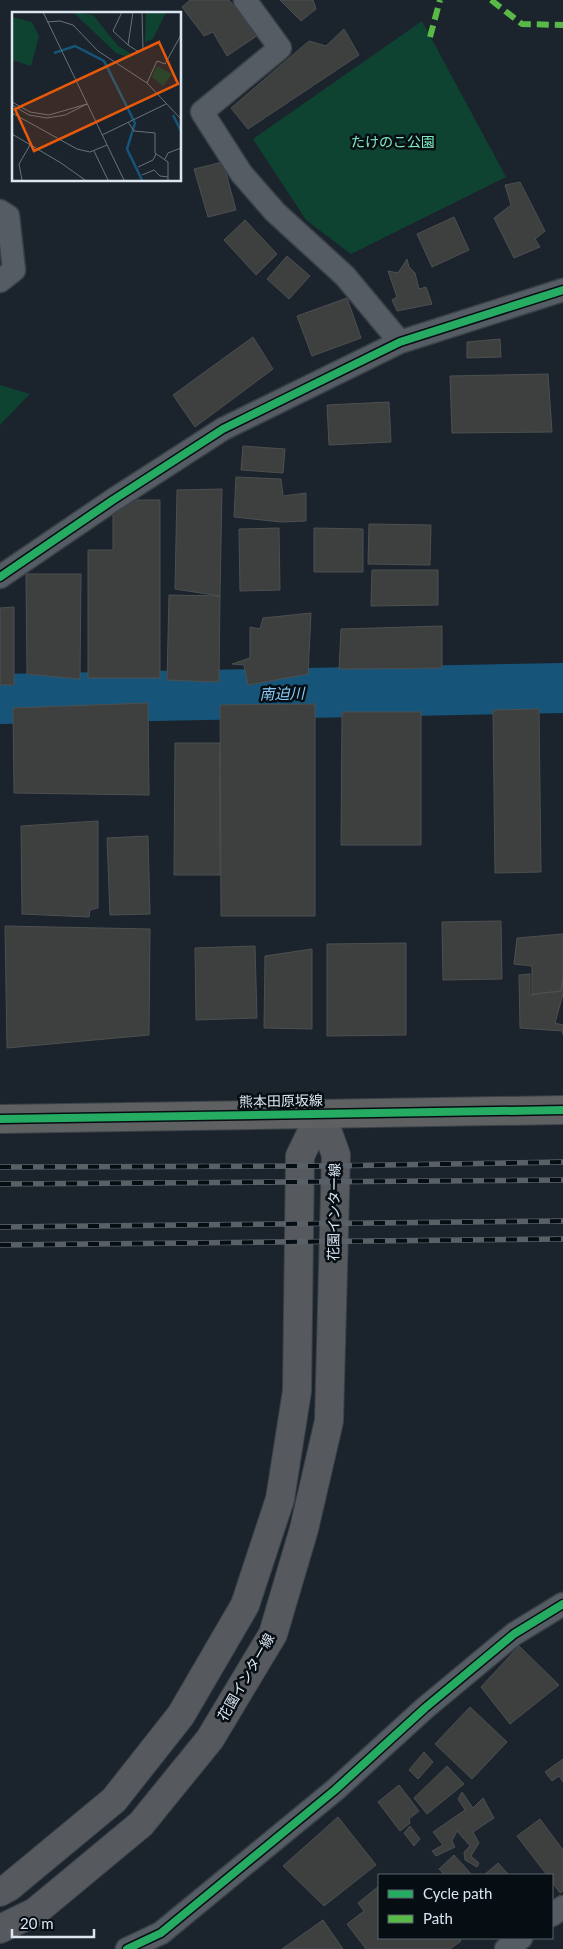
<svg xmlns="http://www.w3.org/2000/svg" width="563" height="1949" font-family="Lato,'Noto Sans JP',sans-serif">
	<rect width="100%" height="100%" fill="#1b242c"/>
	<path fill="#0e4231" d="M422,21L506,177L351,254L306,220L253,139Z
		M0,385L30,394L0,425Z"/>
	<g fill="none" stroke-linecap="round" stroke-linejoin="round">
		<path stroke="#165579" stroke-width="50" d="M0,699L563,688"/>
	</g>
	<path fill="#3d403f" stroke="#4d4f50" d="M190,0H229L236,8H247L264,31L227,56L213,32L204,36L182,7Z
		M280,0H313L316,9L301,21Z
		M344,29L359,55L248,129L231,108L309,41L326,46Z
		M223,162L236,210L208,217L194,169Z
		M520,182L545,231L535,239L540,247L514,258L494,218L511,205L505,185Z
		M454,217L469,250L432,267L417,234Z
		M245,220L277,254L256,275L224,240Z
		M287,256L310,276L289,299L267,279Z
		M407,259L409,267L415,273L419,289L426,287L432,304L397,311L392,300L397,297L388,271L398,273Z
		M347,298L361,338L312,356L297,316Z
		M253,337L273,369L195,427L173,395Z
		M500,339L501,357L467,358V342Z
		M548,374L552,432L452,433L450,376Z
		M389,402L391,442L329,445L327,405Z
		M243,446L285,449L283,473L241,470Z
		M236,477L281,479L283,496L306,493V521L281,522L234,517Z
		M222,489L220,596L175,589L177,490Z
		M113,500H160V678H88V550H113Z
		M369,524L431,525L430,565L368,564Z
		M279,528L280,590L240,591L239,529Z
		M314,528L363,529V572H314Z
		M372,570H438V605L371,606Z
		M26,574H81L80,679L27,674Z
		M169,595L220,596L219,682L167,680Z
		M14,607V685H0V608Z
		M311,613L308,674L248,685L244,665L232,664L250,658V627L260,629L263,618Z
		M442,626V668L339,669L341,629Z
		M148,703L149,795L14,793L13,708Z
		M315,704V916H221L220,705Z
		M539,709L541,872L495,873L493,710Z
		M342,712H421V845H341Z
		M175,743H220V875H174Z
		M98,821V908L90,910L89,917L22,914L21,826Z
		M148,836L150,914L110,915L107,838Z
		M501,921L502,979L443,980L442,922Z
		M5,926L150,929L149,1035L7,1048Z
		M563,934V976L561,991L532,994V966L514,964L517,938Z
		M406,943V1035L327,1036V944Z
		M255,946L257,1018L196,1020L195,948Z
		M312,949V1029L264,1028L265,956Z
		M530,974V995L561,991L563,976V994L555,1023L563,1025V1035V1031L520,1028L519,975Z
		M519,1646L559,1685L510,1724L481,1687Z
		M470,1707L507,1742L472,1779L435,1744Z
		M424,1752L433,1762L418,1779L409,1770Z
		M563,1759V1782L559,1776L552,1781L545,1772Z
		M447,1766L464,1784L427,1814L414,1798Z
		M399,1785L419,1811L409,1819L410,1823L400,1831L378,1802Z
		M462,1792L473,1808L483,1798L494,1818L473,1832L479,1843L471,1856L479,1863L477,1867L465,1860L464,1852L470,1846L457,1831L452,1841L455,1847L436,1856L432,1851L443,1845L433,1832L465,1810L458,1799Z
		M338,1817L376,1865L324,1906L283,1866Z
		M540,1819L563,1850V1891L560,1893L552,1882V1875H547L517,1836Z
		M410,1826L420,1839L414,1846L404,1833Z
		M454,1855L472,1875H445L439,1869Z
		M498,1863L509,1875H484Z
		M379,1886V1938H459L461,1941L450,1949H366L347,1924L364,1911L358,1903Z
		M323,1920L343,1949H282Z"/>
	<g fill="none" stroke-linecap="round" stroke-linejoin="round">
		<g stroke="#3a4148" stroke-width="25">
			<path id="street" d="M245,0L280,48L202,112L241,173L275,212L345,276L400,342
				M0,211L8,216L14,270L0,281
				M0,577L113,500L223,429L400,342L563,290
				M552,1915L563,1907
				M127,1949L161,1933L335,1790L425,1708L514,1634L563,1604
				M506,1949L521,1938"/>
		</g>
		<g stroke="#3a4148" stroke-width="30">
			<path id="secondary" d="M0,1892L9,1887L114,1800L181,1715L245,1605L280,1499L297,1391L300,1156L321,1113
				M0,1929L35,1912L141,1824L210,1739L273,1634L304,1529L329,1421L336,1155L321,1113"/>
		</g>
		<g stroke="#3a4148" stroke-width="30">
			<path id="primary" d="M0,1119L563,1110"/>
		</g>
		<use href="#street" stroke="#555c63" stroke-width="22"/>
		<use href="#secondary" stroke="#565a5e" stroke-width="28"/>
		<use href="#primary" stroke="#5f6061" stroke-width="28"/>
		<g stroke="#5a6068" stroke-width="5.5">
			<path id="rail" d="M0,1167L325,1166L563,1162
				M0,1184L563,1180
				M0,1227L563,1221
				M0,1245L563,1239"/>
		</g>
		<use href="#rail" stroke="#060e14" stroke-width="4" stroke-dasharray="11" stroke-linecap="butt"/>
		<path stroke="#58b947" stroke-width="6" stroke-dasharray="12 6" stroke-linecap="butt" d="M491,0L522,24L563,25
			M430,37L440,0"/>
		<g stroke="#060e14" stroke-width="11">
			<path id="cycleway" d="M0,577L113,500L223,429L400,342L563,290
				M0,1119L563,1110
				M127,1949L161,1933L335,1790L425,1708L514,1634L563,1604"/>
		</g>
		<use href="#cycleway" stroke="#26ab63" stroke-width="8"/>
	</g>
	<g text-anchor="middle" stroke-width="5" stroke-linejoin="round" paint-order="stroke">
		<g font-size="14" fill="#81edbf" stroke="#060e14">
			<text x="393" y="147">たけのこ公園</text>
		</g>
		<g font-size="14" fill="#dbe6f1" stroke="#060e14">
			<text transform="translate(281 1101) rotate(-1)" y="5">熊本田原坂線</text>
			<text transform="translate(334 1212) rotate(-89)" y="5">花園インター線</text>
			<text transform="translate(246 1677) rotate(-60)" y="5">花園インター線</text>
		</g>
		<g font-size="15" font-style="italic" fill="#87ccfb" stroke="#060e14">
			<text transform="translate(282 694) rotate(-1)" y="5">南迫川</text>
		</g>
	</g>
	<g transform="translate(12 12)">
		<rect width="169" height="169" fill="#1b242c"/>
		<path d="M61,0L81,3L106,34L118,41L119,46L104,41ZM134,0H154L141,27L133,30ZM0,5L20,10L27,24L19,54L0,48ZM145,54L160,62L151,74L140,65Z" fill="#0e4231"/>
		<path fill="none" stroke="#165579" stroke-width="2.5" d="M42,41L63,34L92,49L123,111L115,137L130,168M161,103L169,119"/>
		<path fill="none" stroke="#68727b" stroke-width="1" d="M31,0L112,168M110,0L101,19L116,33L121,0M35,10L48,9L61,13L86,39L135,71L169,107M116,33L127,40L131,38L130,0M135,71L145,49L153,52L169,23M0,90L18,100L37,103L75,92M0,93L17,103L35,106L53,103L75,92M0,101L65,137L78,140L95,133M116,110L122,119L143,121V141L156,150V168M0,122L49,151L73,168M90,123L154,92M82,139L96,168M153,147L156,141L169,136M126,155L141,148L144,142M130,163L142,158L148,164L156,165M10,168L7,152L18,133"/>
		<path fill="#e8590c" fill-opacity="0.15" stroke="#e8590c" stroke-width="2.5" d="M147,30L166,72L22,139L3,97Z"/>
		<rect width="169" height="169" fill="none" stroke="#dbe6f1" stroke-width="2.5"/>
	</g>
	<rect x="378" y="1874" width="175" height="65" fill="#060e14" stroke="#5b646c"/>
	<rect x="388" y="1890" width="25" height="8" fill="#26ab63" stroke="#5b646c"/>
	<text x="423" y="1899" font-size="15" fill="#dbe6f1">Cycle path</text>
	<rect x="388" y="1915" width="25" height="8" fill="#58b947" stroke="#5b646c"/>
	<text x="423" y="1924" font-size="15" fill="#dbe6f1">Path</text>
	<path d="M12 1929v8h82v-8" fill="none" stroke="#dbe6f1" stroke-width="2.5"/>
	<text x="20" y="1929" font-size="15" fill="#dbe6f1" stroke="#060e14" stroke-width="4" paint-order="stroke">20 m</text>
</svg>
